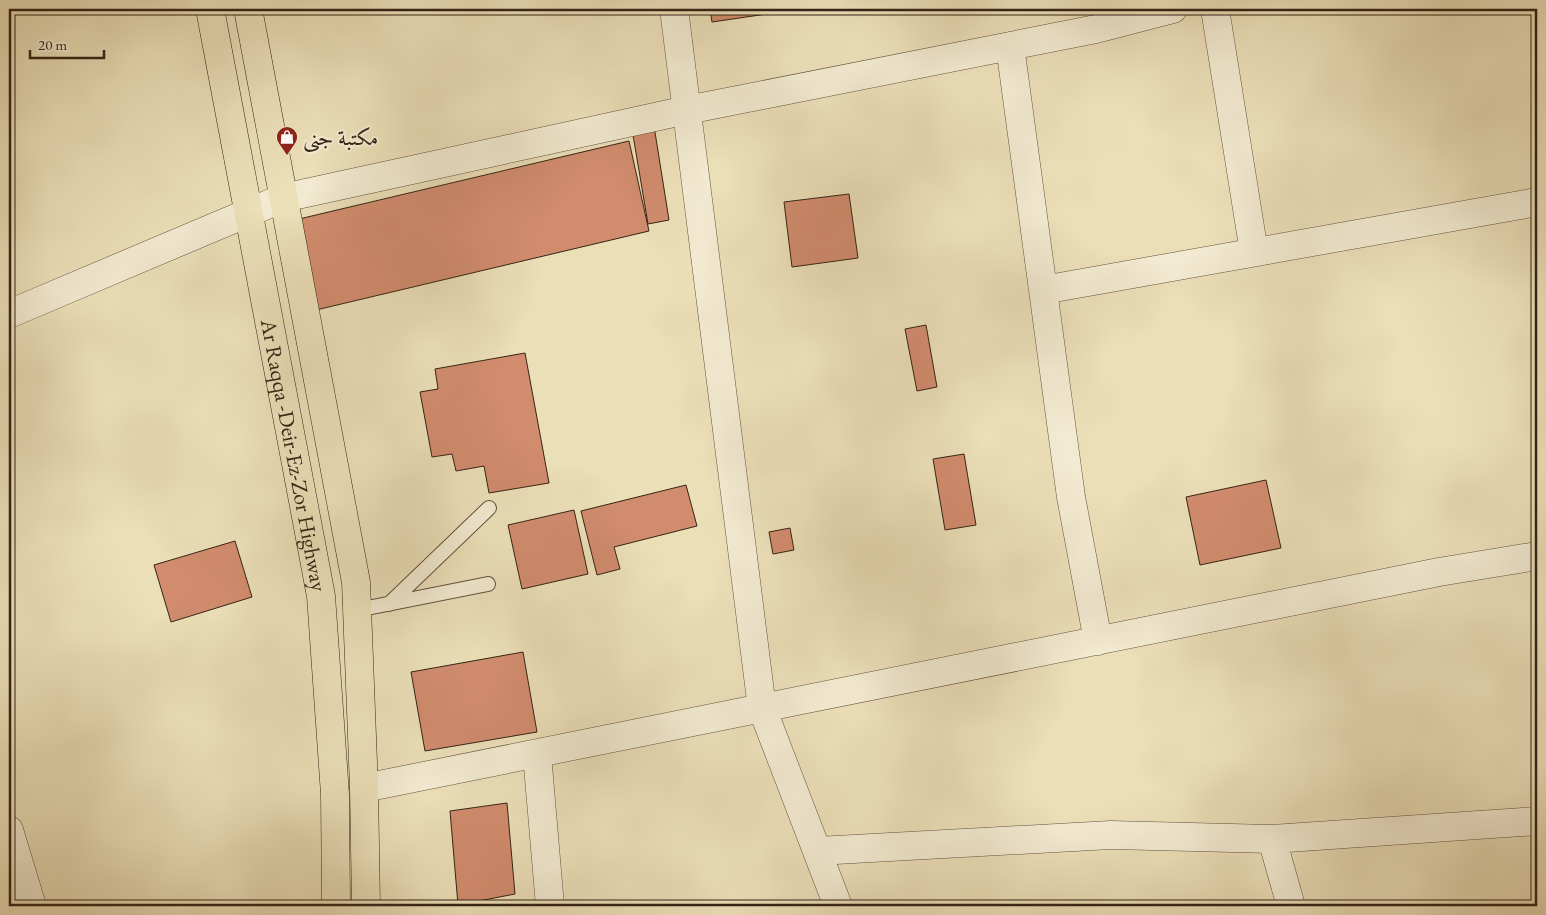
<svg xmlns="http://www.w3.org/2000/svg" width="1546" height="915" font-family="'EB Garamond',Amiri,serif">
	<rect width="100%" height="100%" fill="#ebdfb8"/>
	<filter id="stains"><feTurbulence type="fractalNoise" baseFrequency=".004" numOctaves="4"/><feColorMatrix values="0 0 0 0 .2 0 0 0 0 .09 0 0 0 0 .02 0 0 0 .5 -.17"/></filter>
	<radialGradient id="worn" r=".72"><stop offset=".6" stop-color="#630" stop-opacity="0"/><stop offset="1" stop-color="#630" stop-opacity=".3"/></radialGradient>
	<path fill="#d18c6e" stroke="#342315" d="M710,9H801L712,22Z
		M654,126L669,220L648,224L632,129Z
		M629,141L649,231L316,310L299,219Z
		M849,194L858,258L792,267L784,202Z
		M926,325L937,387L917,391L905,329Z
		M525,353L549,483L489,493L484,466L456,471L452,454L432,457L420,392L438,389L435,369Z
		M964,454L976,525L945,530L933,459Z
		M1266,480L1281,548L1200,565L1186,497Z
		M686,485L697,526L614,547L620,569L597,575L581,511Z
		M574,510L588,574L522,589L508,525Z
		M790,528L794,550L773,554L769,532Z
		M235,541L252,597L171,622L154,565Z
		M523,652L537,732L425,751L411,672Z
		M507,803L515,894L458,905L450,811Z"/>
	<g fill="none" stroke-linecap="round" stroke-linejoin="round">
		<g stroke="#62523e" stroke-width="16">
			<path id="lane" d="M389,604L489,508
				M357,610L488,584"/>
		</g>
		<g stroke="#62523e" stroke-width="29">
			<path id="street" d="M674,9L762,708L838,906
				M1215,9L1254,252
				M1010,46L1071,497L1098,641
				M1043,290L1537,202
				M9,314L283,198L687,110L1096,29L1173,9
				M537,754L550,906
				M364,788L1439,572L1537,556
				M9,830L32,906
				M1272,839L1291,906
				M817,851L1111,835L1272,839L1537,821"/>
		</g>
		<g stroke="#342315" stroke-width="29">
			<g id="primary">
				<path id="s1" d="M210,9L321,596L335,794L336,906"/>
				<path d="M248,9L356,582L364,788L366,906"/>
			</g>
		</g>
		<use href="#lane" stroke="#f2ead1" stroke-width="14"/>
		<use href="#street" stroke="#f2ead1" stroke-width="28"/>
		<use href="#primary" stroke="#ebdfb8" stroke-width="28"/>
	</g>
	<defs>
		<g id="shop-pin" transform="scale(1.125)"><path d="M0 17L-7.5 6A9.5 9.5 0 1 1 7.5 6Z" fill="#8f2418" stroke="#f2ead1"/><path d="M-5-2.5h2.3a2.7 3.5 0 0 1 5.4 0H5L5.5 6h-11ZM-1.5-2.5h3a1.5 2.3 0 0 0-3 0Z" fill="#fff"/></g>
	</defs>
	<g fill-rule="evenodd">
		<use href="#shop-pin" x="287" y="137"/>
	</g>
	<g text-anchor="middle" stroke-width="4" stroke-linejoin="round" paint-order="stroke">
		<g font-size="22" fill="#342315" stroke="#f2ead1" text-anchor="start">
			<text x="303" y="145">مكتبة جنى</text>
		</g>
		<g font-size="22" fill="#342315" stroke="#f2ead1">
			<text dy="8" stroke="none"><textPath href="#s1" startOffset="454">Ar Raqqa -Deir-Ez-Zor Highway</textPath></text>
		</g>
	</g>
	<rect width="1546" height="915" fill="none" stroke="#ebdfb8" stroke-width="30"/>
	<rect x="10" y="10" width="1526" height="895" fill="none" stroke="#342315" stroke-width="2.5"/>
	<rect x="15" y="15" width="1516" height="885" fill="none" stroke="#342315"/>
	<path d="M30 50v8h74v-8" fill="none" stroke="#342315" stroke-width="2.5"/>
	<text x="38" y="50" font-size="15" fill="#342315" stroke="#f2ead1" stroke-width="4" paint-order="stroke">20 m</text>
	<rect width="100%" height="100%" filter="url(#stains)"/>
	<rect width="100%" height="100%" fill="url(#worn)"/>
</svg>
